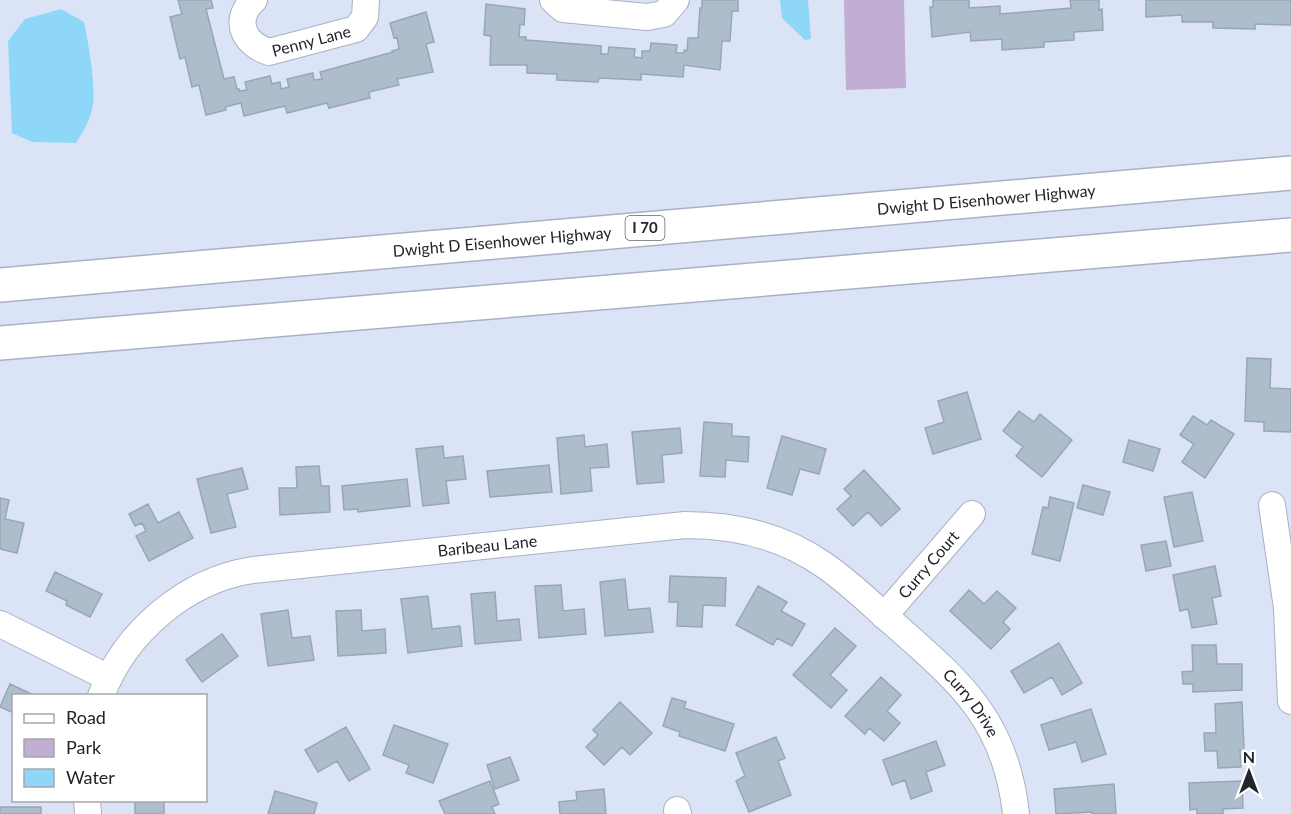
<svg xmlns="http://www.w3.org/2000/svg" width="1291" height="814" font-family="Lato,sans-serif">
	<rect width="100%" height="100%" fill="#dbe3f6"/>
	<path fill="#c2add4" d="M844,0H904L906,88L846,90Z"/>
	<path fill="#8ed7f8" d="M780,0H808L811,39L805,40L782,18Z
		M61,9L84,22C88,41 96,86 93,104C91,119 84,130 76,143L32,142L12,133L8,41L25,19Z"/>
	<path fill="#aebdcc" stroke="#98a7b5" stroke-width="1.5" d="M178,0H211L213,8L206,9L224,79L234,77L237,89H239V91L247,90L245,82L270,76L272,84L280,82L281,89L289,87L287,79L313,73L314,80L322,79L320,72L393,52L392,51L399,49L397,37L394,38L390,23L426,12L434,42L426,44L433,72L397,79L399,85L369,92L370,98L329,108L327,103L287,113L285,106L244,116L241,103L225,107L226,110L206,115L199,85L192,87L185,57L180,59L170,17L182,14Z
		M702,0H738V11H732L730,41H722L720,70L684,65L683,77L641,74V80L599,78L598,82L557,80V74L527,73V65H490L491,36L484,35L486,4L525,9L524,25L520,24L519,37H526V40L601,46V54H608L609,47L635,49L634,57L642,58V51H650L651,43L677,45L676,53H684V50L687,51L688,38H698L700,8H702Z
		M933,0H969V8L1000,6V14L1071,8L1070,0H1099V10L1102,9L1103,30L1074,32V40L1044,42V47L1002,50V39L971,41L970,32L932,37L930,7H933Z
		M1146,0H1291V25L1255,24V29L1213,28V22H1182V15L1146,17Z
		M1247,358L1271,359L1270,388L1291,389V432L1264,431V422L1245,421Z
		M967,392L981,439L933,454L925,428L944,422L938,401Z
		M1019,411L1034,422L1040,414L1072,440L1042,477L1016,456L1023,447L1003,431Z
		M1193,416L1207,425L1211,420L1234,434L1205,478L1182,462L1194,444L1180,435Z
		M704,422L732,424V436L749,437L748,462L726,460L725,477L700,476Z
		M680,428L682,453L662,455L664,482L637,484L632,432Z
		M584,435L585,447L607,444L609,467L590,468L592,491L561,494L557,438Z
		M782,436L826,449L819,474L800,469L792,495L767,488Z
		M1129,440L1160,449L1153,471L1123,462Z
		M443,446L444,458L463,456L466,479L446,481L449,503L423,506L416,449Z
		M549,465L552,492L490,497L487,471Z
		M319,466L321,486H329L330,512L280,515L279,488H297L296,467Z
		M242,468L248,489L227,494L236,527L211,533L197,479Z
		M864,470L900,509L881,526L868,512L853,526L837,509L851,496L844,489Z
		M407,479L410,506L358,512V509L344,510L342,486Z
		M1083,485L1110,492L1103,515L1077,508Z
		M1192,492L1203,541L1174,547L1164,497Z
		M1050,497L1074,503L1060,561L1032,554L1043,507L1048,508Z
		M0,498L9,500L5,519L24,523L17,553L0,549Z
		M148,504L158,523L179,512L193,538L149,561L136,536L146,531L142,523L135,526L129,514Z
		M1166,541L1171,566L1146,571L1141,545Z
		M1215,566L1221,596L1212,598L1217,624L1192,628L1188,609L1180,611L1173,575Z
		M55,572L102,594L90,617L66,605L67,601L46,591Z
		M670,576L726,578L725,606L703,605L702,627L677,626L678,602H669Z
		M625,579L628,610L650,608L653,632L605,636L600,582Z
		M561,585L563,611L584,609L586,634L539,638L535,586Z
		M758,586L787,602L781,611L805,624L792,646L777,638L773,645L736,625Z
		M969,590L984,604L997,591L1016,608L1003,622L1010,629L991,649L950,611Z
		M495,592L497,621L519,619L521,640L475,644L471,594Z
		M428,596L432,629L460,626L462,646L408,653L401,599Z
		M288,610L292,638L310,636L314,660L268,666L261,614Z
		M361,610L362,631L385,629L386,653L338,656L336,611Z
		M835,628L856,646L830,675L847,690L831,708L793,675Z
		M222,634L238,656L202,682L186,660Z
		M1059,643L1082,683L1062,695L1052,677L1024,693L1011,671Z
		M1192,645H1216L1217,664H1242V690L1193,692V684H1183L1182,672L1193,671Z
		M881,677L901,695L887,711L900,723L884,741L869,728L865,734L845,716Z
		M10,684L36,696H14V713L0,707Z
		M672,698L686,702L684,708L734,724L725,751L679,736L680,732L663,726Z
		M620,702L652,733L630,755L622,747L604,765L586,747L598,735L593,730Z
		M1242,702L1244,750H1240L1241,767L1218,768L1217,751H1205L1204,733H1216L1215,704Z
		M1091,709L1106,754L1082,762L1076,742L1049,750L1041,725Z
		M394,725L448,744L433,783L406,773L409,765L383,755Z
		M346,727L370,769L349,781L337,761L318,772L305,750Z
		M776,737L785,758L778,761L791,795L749,812L736,781L745,776L736,753Z
		M936,741L945,765L926,772L932,791L911,799L905,780L892,785L883,760Z
		M510,757L519,780L495,789L487,765Z
		M490,781L499,804L492,807L495,814H445L439,801Z
		M1242,781L1243,808L1223,809V814H1197V809L1190,810L1189,783Z
		M1114,784L1116,814H1092V812L1056,814L1054,789Z
		M604,789L606,814H560L559,802L577,800L576,792Z
		M275,791L317,803L314,814H268Z
		M135,800H164V814H135Z
		M0,807H41V814H0Z"/>
	<g fill="none" stroke-linecap="round" stroke-linejoin="round">
		<g stroke="#aab1c3" stroke-width="28">
			<g id="street">
				<path id="s1" d="M254,0C232,20 244,44 269,52L356,29L365,17L366,0"/>
				<path d="M553,0L563,9L647,17L664,14L676,0"/>
				<path d="M1272,505L1287,608L1291,701"/>
				<path id="s2" d="M884,616L972,514"/>
				<path d="M0,624L109,678"/>
				<path id="s3" d="M101,696C125,632 186,580 253,570L685,525C734,525 783,536 824,565C849,582 871,604 894,624C960,682 1006,720 1016,814"/>
				<path d="M87,800L88,814"/>
				<path d="M677,810L678,814"/>
			</g>
		</g>
		<g stroke="#aab1c3" stroke-width="36">
			<g id="highway">
				<path id="s4" d="M0,285L1291,173"/>
				<path d="M0,343L1291,235"/>
			</g>
		</g>
		<use href="#street" stroke="#fff" stroke-width="26"/>
		<use href="#highway" stroke="#fff" stroke-width="33"/>
	</g>
	<g text-anchor="middle" stroke-width="5" stroke-linejoin="round" paint-order="stroke">
		<rect fill="#fff" stroke="#64666a" stroke-width="1.5" x="625.5" y="216" width="39" height="24" rx="4.5"/>
		<g font-size="15" font-weight="bold" fill="#21242a">
			<text x="645" y="233">I 70</text>
		</g>
		<g font-size="16" fill="#21242a" stroke="#fff">
			<text dy="6" stroke="none"><textPath href="#s1" startOffset="112">Penny Lane</textPath></text>
			<text dy="6" stroke="none"><textPath href="#s4" startOffset="990">Dwight D Eisenhower Highway</textPath></text>
			<text dy="6" stroke="none"><textPath href="#s4" startOffset="504">Dwight D Eisenhower Highway</textPath></text>
			<text dy="6" stroke="none"><textPath href="#s3" startOffset="442">Baribeau Lane</textPath></text>
			<text dy="6" stroke="none"><textPath href="#s2" startOffset="68">Curry Court</textPath></text>
			<text dy="6" stroke="none"><textPath href="#s3" startOffset="990">Curry Drive</textPath></text>
		</g>
	</g>
	<rect x="12" y="694" width="195" height="108" fill="#ffffff" stroke="#a6a7aa" stroke-width="1.5"/>
	<rect x="24" y="714" width="30" height="9" fill="#ffffff" stroke="#a6a7aa" stroke-width="1.5"/>
	<text x="66" y="724" font-size="18" fill="#21242a">Road</text>
	<rect x="24" y="739" width="30" height="18" fill="#c2add4" stroke="#a6a7aa" stroke-width="1.5"/>
	<text x="66" y="754" font-size="18" fill="#21242a">Park</text>
	<rect x="24" y="769" width="30" height="18" fill="#8ed7f8" stroke="#a6a7aa" stroke-width="1.5"/>
	<text x="66" y="784" font-size="18" fill="#21242a">Water</text>
	<g transform="translate(1249 772)" stroke="#ffffff" stroke-width="4.5" paint-order="stroke">
	<path d="M0-4.5L10 22L0 15L-10 22Z" fill="#21242a"/>
	<text y="-9" font-size="16" font-weight="bold" text-anchor="middle" fill="#21242a">N</text>
	</g>
</svg>
